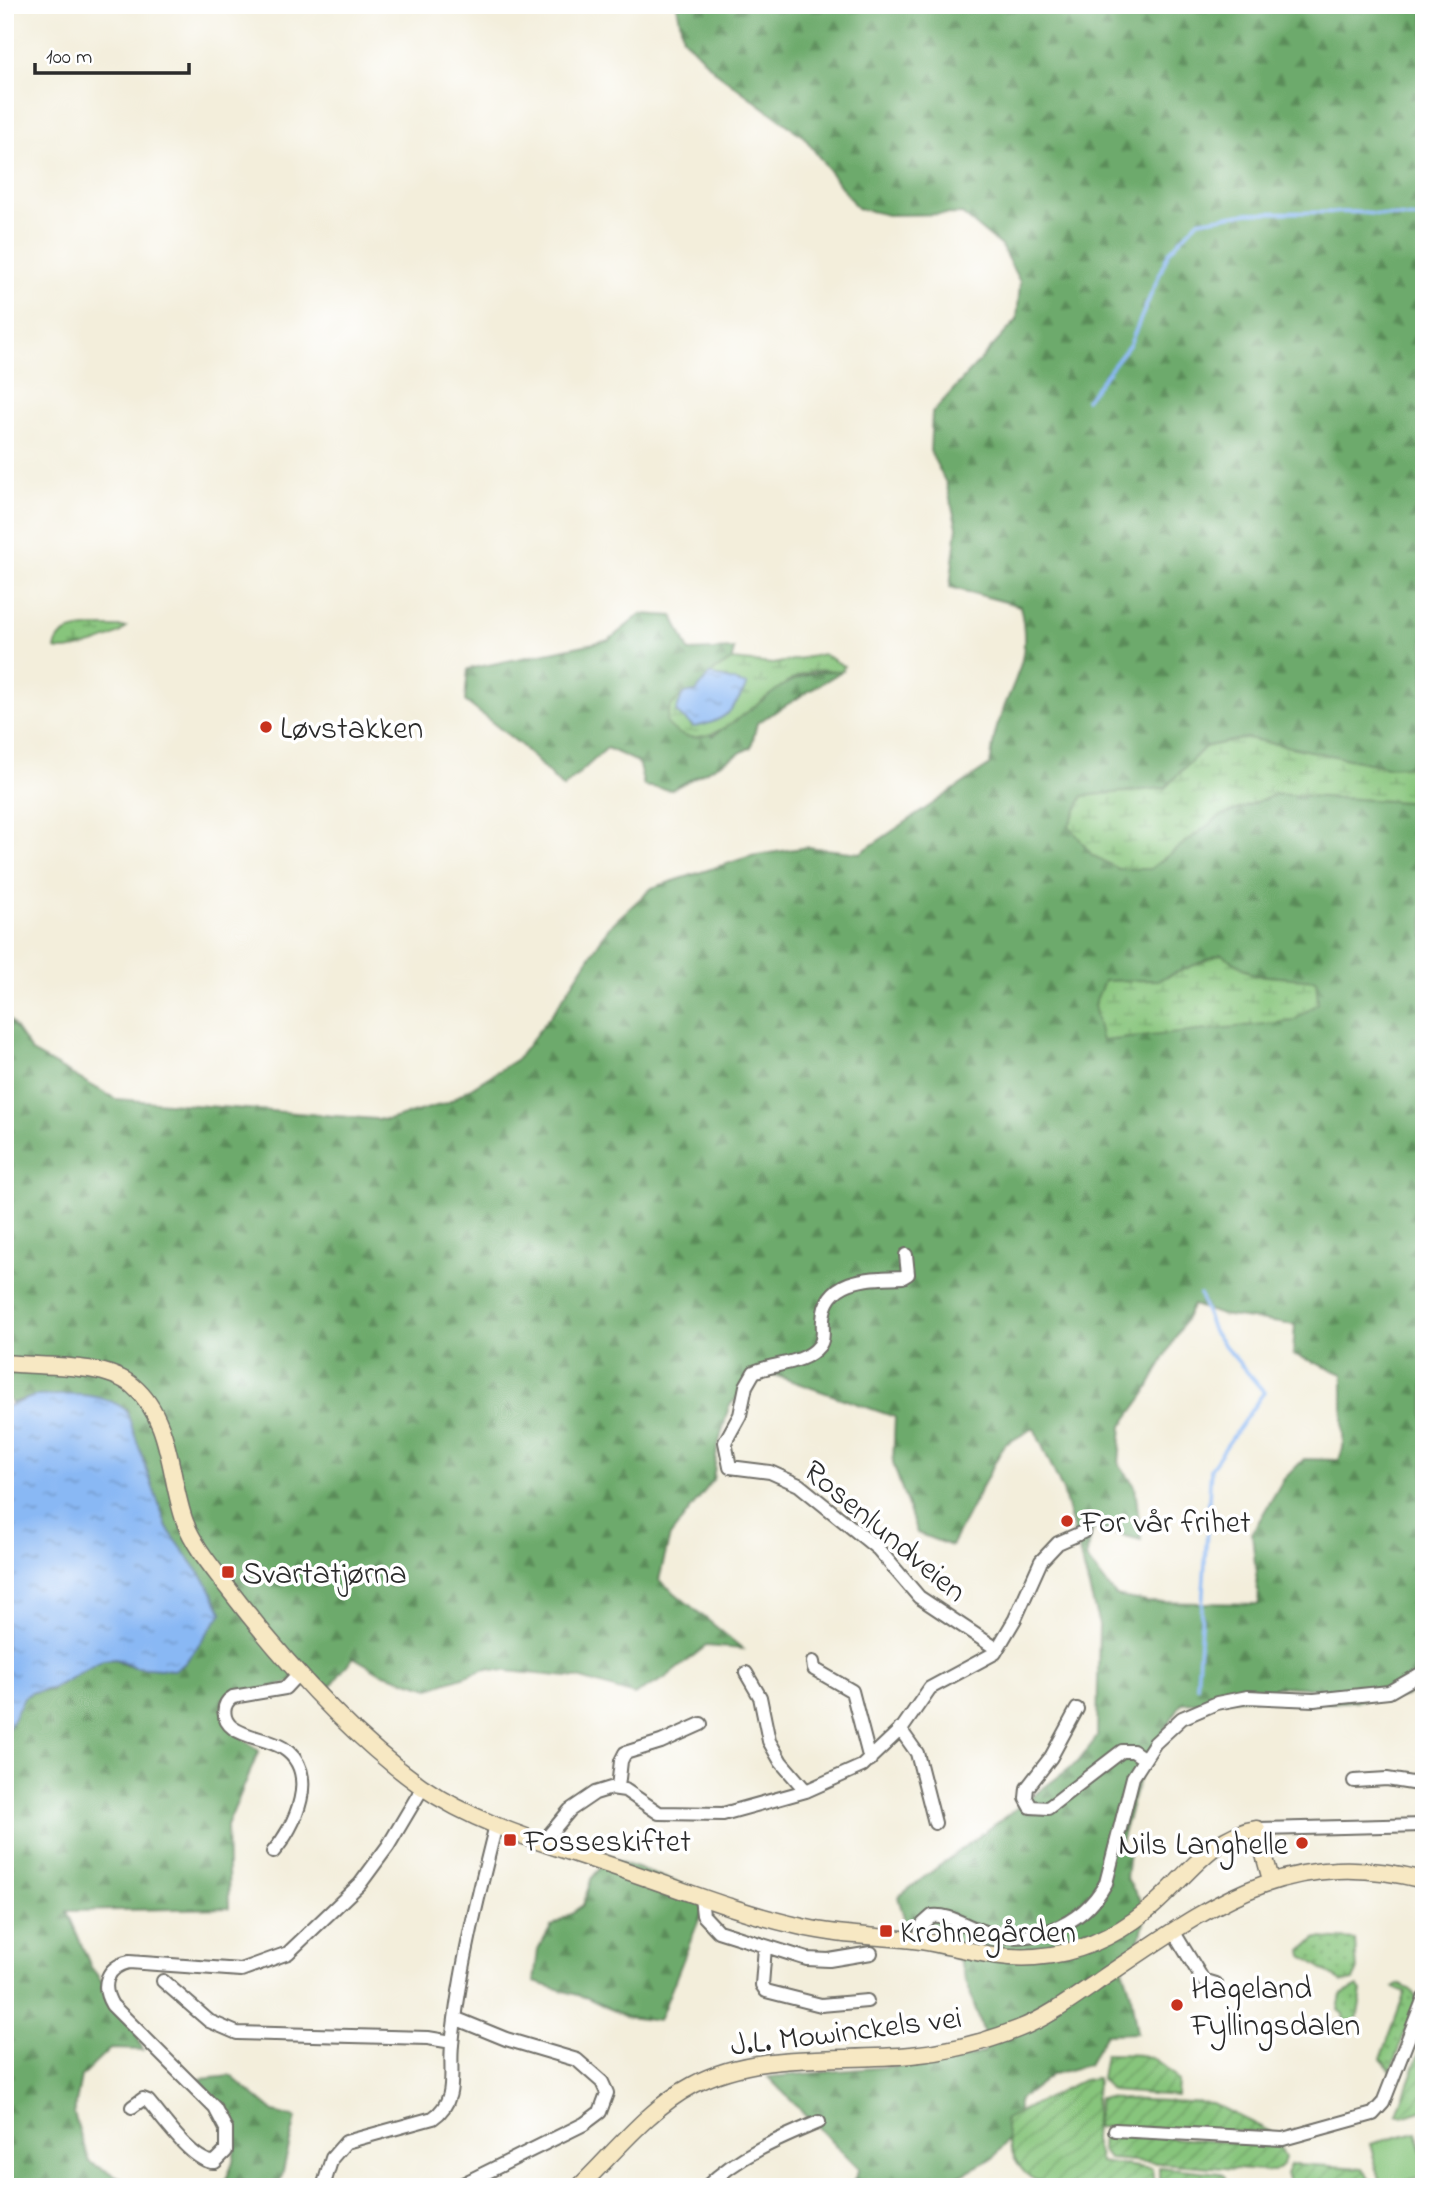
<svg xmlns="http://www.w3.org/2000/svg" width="1429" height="2192" font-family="'Indie Flower',sans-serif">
	<defs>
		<pattern id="grass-dots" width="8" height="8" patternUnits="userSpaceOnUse" patternTransform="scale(1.75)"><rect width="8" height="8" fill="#87c57c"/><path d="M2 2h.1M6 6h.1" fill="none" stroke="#6fa066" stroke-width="1.8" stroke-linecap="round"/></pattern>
		<pattern id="forest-firs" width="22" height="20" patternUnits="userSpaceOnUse" patternTransform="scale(1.75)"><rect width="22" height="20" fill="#6daa6c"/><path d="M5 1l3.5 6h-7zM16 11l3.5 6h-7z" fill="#5a8b59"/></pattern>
		<pattern id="wetland-marsh" width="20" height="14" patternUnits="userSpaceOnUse" patternTransform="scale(1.75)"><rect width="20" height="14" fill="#87c57c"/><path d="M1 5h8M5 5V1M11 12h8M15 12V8" fill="none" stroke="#6fa066"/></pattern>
		<pattern id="garden-furrows" width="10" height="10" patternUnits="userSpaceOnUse" patternTransform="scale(1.75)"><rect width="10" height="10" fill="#87c57c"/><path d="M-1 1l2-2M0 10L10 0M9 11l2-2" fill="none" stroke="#6fa066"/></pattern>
		<pattern id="water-ripples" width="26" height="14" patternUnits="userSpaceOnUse" patternTransform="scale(1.75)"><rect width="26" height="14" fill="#89b8f4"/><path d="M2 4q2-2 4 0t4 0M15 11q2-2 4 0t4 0" fill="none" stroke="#7096c6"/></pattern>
	</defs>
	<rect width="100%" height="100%" fill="#fff"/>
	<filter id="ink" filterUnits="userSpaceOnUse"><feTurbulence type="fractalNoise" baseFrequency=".0143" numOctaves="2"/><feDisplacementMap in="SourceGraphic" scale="14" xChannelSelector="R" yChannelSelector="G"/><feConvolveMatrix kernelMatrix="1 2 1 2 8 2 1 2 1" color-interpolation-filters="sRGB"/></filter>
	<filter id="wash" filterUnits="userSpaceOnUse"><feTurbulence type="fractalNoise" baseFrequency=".00686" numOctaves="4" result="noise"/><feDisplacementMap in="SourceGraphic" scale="28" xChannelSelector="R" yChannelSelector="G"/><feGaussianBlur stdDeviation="1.57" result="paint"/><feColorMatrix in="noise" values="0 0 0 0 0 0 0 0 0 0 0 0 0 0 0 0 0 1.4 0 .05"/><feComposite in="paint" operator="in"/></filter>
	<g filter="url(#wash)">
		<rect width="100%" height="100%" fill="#f3eedb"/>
		<path fill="url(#grass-dots)" stroke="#597854" stroke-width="2" d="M1317,1938L1355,1940L1357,1972L1353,1980L1342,1982L1303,1956L1302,1950Z
			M1399,1984L1411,1990L1417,1999L1391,2070L1381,2059L1405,1992L1394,1987Z
			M1358,1986L1362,1991L1357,2020L1344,2024L1343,2014L1338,2010L1341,1995Z"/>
		<path fill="url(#forest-firs)" stroke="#4c6a4c" stroke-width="2" fill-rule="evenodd" d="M677,5H1424V765L1387,767L1246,738L1205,747L1165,788L1083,796L1118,869H1150L1219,817L1276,794L1424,803V1688L1412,1690L1406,1696L1331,1703L1325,1702L1313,1688L1277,1686L1262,1697L1182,1703L1144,1761L1120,1845L1129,1853L1126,1878L1147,1910L1140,1939L1122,1965L1130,1990L1137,2033L1106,2034L1088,2065L1053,2074L1020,2099L1012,2135L993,2158L937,2187H851L859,2169L768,2077L955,2061L985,2052L983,2031L959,1960L911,1942L898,1897L1078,1762L1097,1737L1099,1625L1063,1491L1034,1428L1004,1445L951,1546L917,1533L893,1463L895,1417L763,1371L729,1406L717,1450L713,1480L670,1536L659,1580L743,1649L706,1646L664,1679L634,1695L578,1678L486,1669L430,1688L381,1673L353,1657L327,1691L292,1682L222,1699L230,1728L259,1751L227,1826L229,1908L67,1911L91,1967L128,2015L143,2050L110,2049L81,2077L74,2114L89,2162L138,2187H5V1735L24,1697L33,1692L51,1689L103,1660L116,1659L125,1665L174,1670L185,1663L222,1612L167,1528L126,1410L35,1396L11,1403L5,1393V1013L32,1052L116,1099L388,1120L447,1103L517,1059L557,1007L609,927L652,888L751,856L807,847L860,853L990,765C992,753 993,739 997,727C1013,677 1033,663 1020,606L950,587L957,527L946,483L930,451L932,413L1017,320L1020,282L1001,246L962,214L888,215L857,208L804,137L717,73L683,38ZM1221,954L1254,975L1316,980L1153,1035L1102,1041L1104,981L1159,980ZM1193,1305L1221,1315L1295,1325L1293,1354L1343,1374V1448L1339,1460L1304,1459L1283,1480L1252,1533L1259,1604L1147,1602L1116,1596L1086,1558L1093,1528L1141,1540L1135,1486L1119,1464L1122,1426L1145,1394Z
			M641,614L673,616L689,651L734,649L732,660L710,674L696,692L683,695L713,736C751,707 792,667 842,671L757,723L751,747L671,790L644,786L638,762L607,748L563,788L522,746L465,701L468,669L609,640Z
			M609,1858L709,1894L659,2021L626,2017L588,1998L534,1982L538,1950L551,1927L583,1905L591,1879Z
			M231,2076L274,2112L296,2118L279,2187H221C251,2143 226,2117 200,2079Z"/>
		<path fill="url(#wetland-marsh)" stroke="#597854" stroke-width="2" d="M96,627H126C118,638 68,654 55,649C58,628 78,629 96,627Z
			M823,654L844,666L842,671C828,670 817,669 804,674C763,688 704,771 666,722L670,707L683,694L677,712L727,679L710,674L732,660L773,664Z
			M1246,738L1387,767L1424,765V803L1276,794L1219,817L1150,869H1118L1092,855L1069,825L1083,796L1165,788L1205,747Z
			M1221,954L1254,975L1316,980L1318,1003L1293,1021L1102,1041L1094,1005L1104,981L1159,980Z"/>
		<path fill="url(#garden-furrows)" stroke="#597854" stroke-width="2" d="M1424,2039V2110L1403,2117L1397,2114Z
			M1105,2054C1144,2055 1152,2050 1178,2081L1177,2096L1111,2091L1101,2079Z
			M1097,2078L1094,2140L1100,2162L1152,2169L1154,2187C1127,2187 1052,2192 1030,2177C1013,2165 1006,2138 1005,2119L1083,2080Z
			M1099,2098L1212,2103L1271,2132L1096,2127Z
			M1106,2133L1280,2146L1285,2158L1282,2166L1274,2172L1109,2159L1101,2151L1102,2135Z
			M1295,2164L1363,2168L1374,2187H1291L1286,2174L1290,2165Z
			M1159,2167L1220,2173L1225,2177V2187H1159Z"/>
		<path fill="#87c57c" stroke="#597854" stroke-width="2" d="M1416,2132L1424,2159V2176L1382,2187L1370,2144Z"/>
		<path fill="url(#water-ripples)" stroke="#5a7290" stroke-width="2" d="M710,674L747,685C732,712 726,721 694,727L676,712L683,694L696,692Z
			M35,1396C66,1395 100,1390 126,1410L167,1528L209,1586L222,1613L185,1663L174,1670L135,1667L116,1659L103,1660L51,1689L33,1692L24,1697L5,1735V1407Z"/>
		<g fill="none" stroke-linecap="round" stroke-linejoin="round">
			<path stroke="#89b8f4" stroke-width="3.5" d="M1086,400L1130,344L1169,252L1198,221L1248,213L1354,212L1424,219
				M1197,1686L1211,1468L1264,1392L1213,1332L1200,1295"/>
		</g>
	</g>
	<g filter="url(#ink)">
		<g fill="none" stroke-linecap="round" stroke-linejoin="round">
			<g stroke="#716f69" stroke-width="16">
				<path id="minor" d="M906,1255L908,1274L903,1277C870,1278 825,1277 823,1320C822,1328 825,1339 819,1346C804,1365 773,1363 754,1372L746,1386L740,1415L725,1442L730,1467L770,1472L799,1485L878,1549L919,1597L997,1649
					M813,1662L814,1669L852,1691L870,1760
					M746,1673L760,1697L769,1741L781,1762L806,1791
					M1077,1709L1051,1757L1027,1788L1026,1798L1031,1807L1048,1808L1122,1751H1133L1143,1758
					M900,1729L917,1753L935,1823
					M1354,1781L1387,1779L1424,1785
					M618,1787L621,1761L625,1753L661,1742L701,1724
					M1257,1829L1424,1825
					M544,1841L570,1810L595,1793L611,1788L625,1790L659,1813L723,1814L806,1791L862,1766L903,1727L930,1688L995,1653L1015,1619L1041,1561L1058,1543L1083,1532
					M273,1852C295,1827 321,1772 283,1748C268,1739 247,1738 233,1728C222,1720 221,1704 233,1697L285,1688L299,1673
					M701,1898L703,1915L718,1931L807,1959L829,1960L871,1953
					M1173,1931L1203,1980L1216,1984
					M918,1941L923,1924L932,1916C950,1914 963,1925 979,1930C1027,1948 1081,1928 1106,1883L1133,1777L1155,1743L1182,1718L1217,1703L1248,1697L1314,1700L1389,1692L1424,1672
					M765,1947L762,1985L766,1991L821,2005L867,2001
					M163,1981L209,2021L237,2033L428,2038L452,2042
					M457,2019L506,2039L577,2060L602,2082L607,2093L600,2112L584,2124L463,2184
					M132,2107L143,2099L148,2101C163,2118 194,2164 215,2162L226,2151V2129L215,2108L112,2005C100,1985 107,1967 129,1962L241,1970L288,1953L360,1884L388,1846L423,1787
					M1115,2130L1283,2139L1373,2114L1383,2103L1424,1998
					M323,2187L332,2158L346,2142L433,2118C459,2100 449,2072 452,2045C459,1972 478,1896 496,1825
					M706,2187C738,2156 778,2139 819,2122"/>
			</g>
			<g stroke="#716f69" stroke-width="19">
				<path id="secondary" d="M5,1363C42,1367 104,1362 133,1386C172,1419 169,1478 185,1522C194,1546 212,1567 227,1587C282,1659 347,1733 421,1786C476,1824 544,1843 606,1864C670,1885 732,1911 798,1926C838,1936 880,1936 921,1941C959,1947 996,1960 1035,1957C1077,1954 1116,1936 1148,1910C1183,1882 1210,1835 1257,1829L1271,1880
					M579,2187C614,2153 649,2108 693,2085C758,2050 839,2062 911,2055C946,2052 985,2042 1018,2029C1047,2018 1074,1998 1100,1980C1208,1908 1284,1844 1424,1880"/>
			</g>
			<use href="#minor" stroke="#fff" stroke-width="12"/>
			<use href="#secondary" stroke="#f7e8c3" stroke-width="16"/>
		</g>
	</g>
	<g fill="#c8321e" stroke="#fff" stroke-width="2.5">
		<circle cx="266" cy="727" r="7"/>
		<circle cx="1067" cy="1521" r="7"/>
		<rect x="221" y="1565" width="14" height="14" rx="3.5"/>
		<rect x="503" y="1833" width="14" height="14" rx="3.5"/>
		<circle cx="1302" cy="1843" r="7"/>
		<rect x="879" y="1924" width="14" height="14" rx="3.5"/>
		<circle cx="1177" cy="2005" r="7"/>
	</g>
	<g text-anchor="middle" stroke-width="7" stroke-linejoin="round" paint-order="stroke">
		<g font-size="32" fill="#2b2b2b" stroke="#fff" text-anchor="start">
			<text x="280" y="738">Løvstakken</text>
			<text x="1081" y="1532">For vår frihet</text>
			<text x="242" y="1583">Svartatjørna</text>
			<text x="524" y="1851">Fosseskiftet</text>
			<text x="1288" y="1854" text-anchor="end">Nils Langhelle</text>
			<text x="900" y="1942">Krohnegården</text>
			<text x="1191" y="1998">Hageland<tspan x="1191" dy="37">Fyllingsdalen</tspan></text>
		</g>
		<g font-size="32" fill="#2b2b2b" stroke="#fff">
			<text transform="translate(886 1530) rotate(40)" y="11">Rosenlundveien</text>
			<text transform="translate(846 2030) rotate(-7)" y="11">J.L. Mowinckels vei</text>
		</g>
	</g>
	<rect width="1429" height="2192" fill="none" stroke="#fff" stroke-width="28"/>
	<path d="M35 63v10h154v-10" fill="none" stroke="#2b2b2b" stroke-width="3.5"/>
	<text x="46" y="63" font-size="21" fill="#2b2b2b" stroke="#ffffff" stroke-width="5" paint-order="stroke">100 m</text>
</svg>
